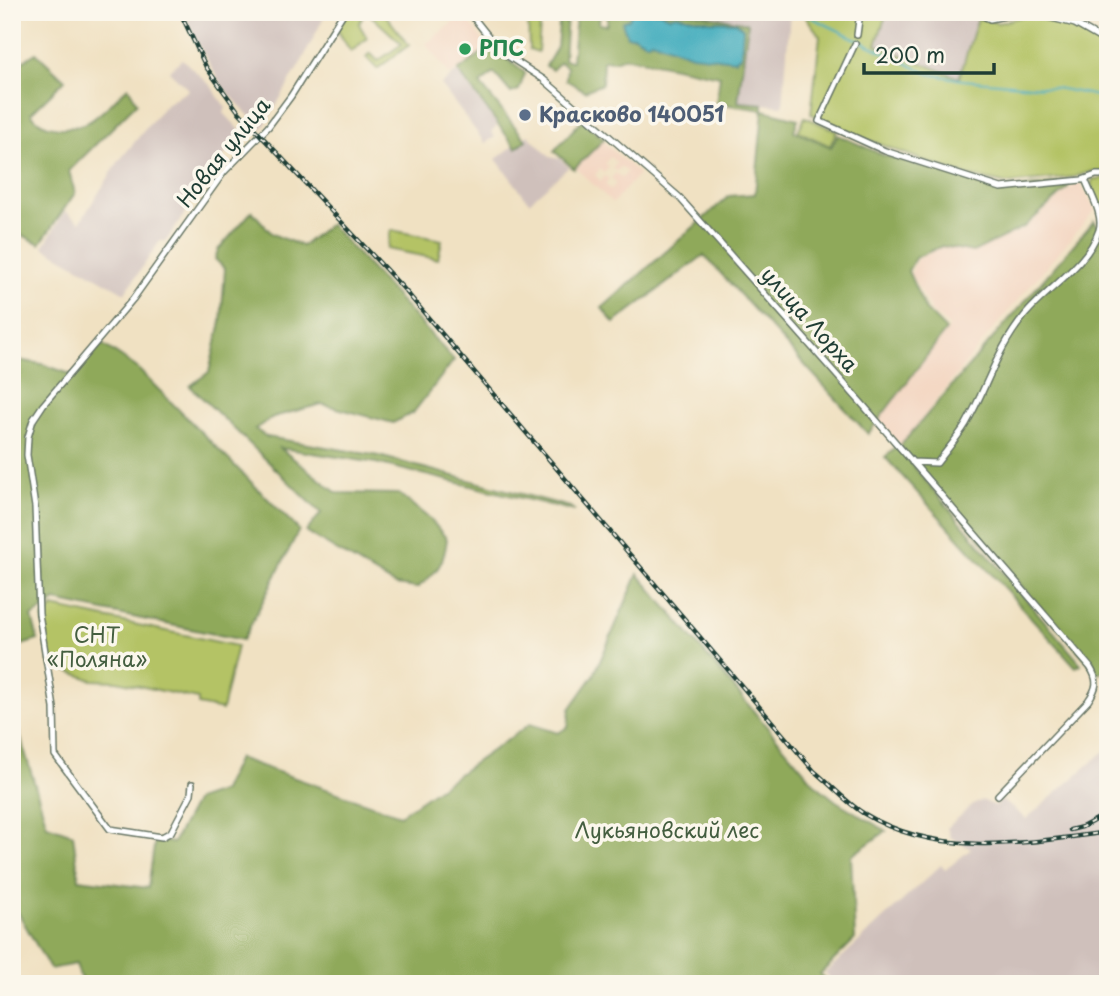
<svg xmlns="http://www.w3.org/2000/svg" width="1120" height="996" font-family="'Playpen Sans',sans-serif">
	<rect width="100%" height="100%" fill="#fbf7ec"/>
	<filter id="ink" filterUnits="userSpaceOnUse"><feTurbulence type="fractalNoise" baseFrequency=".0143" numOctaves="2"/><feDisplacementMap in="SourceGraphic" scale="14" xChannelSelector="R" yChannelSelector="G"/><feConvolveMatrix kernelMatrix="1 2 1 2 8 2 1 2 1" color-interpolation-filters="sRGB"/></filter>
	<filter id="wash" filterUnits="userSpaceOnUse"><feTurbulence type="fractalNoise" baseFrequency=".00686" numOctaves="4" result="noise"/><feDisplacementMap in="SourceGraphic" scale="28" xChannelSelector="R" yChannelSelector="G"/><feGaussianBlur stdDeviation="1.57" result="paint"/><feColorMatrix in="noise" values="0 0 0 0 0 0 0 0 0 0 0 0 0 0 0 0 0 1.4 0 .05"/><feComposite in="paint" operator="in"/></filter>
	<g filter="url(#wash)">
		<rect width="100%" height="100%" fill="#f0e1c2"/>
		<path fill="#f3d4bf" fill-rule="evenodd" d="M463,14L488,47L450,75L426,44Z
			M581,122L639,174L613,203L556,150ZM610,157L617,163L612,168L616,171L621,167L627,172L622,178L616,173L611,178L616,183L611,190L605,184L609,179L605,176L601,181L595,175L600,169L604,173L609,167L605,163Z
			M1079,181L1095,210L988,335L900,446L879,419L950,327L931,311L911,274L916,260L942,247L973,253L1024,229Z"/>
		<path fill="#cfc0bb" d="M184,12L326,13L303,59L262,130L222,86L196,40Z
			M687,12H790L783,106L738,102L748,23Z
			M887,12H962L978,18L959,78L876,45Z
			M182,59L211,86L226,108L224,113L241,131L166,241H160L125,293L43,247L65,211L80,222L119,161L166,104L189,90L169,71Z
			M457,72L497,125L491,132L495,137L485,143L441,85Z
			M528,135L550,157L560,159L569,167L529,202L496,159Z
			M1108,748V981L1104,984H836L825,973L941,865L945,870L971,849L950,837L947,828L971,806L982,800L995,806L1001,799L1026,819Z"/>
		<path fill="#b4c365" stroke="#6a804c" stroke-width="2" d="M347,12H365L359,24L367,38L351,52L336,28Z
			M367,12H383L409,45L377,69L366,57L370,53L378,61L402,44Z
			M528,12H541L538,52L529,49Z
			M802,12H887L876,45L959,78L978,18L998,23L1028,15L1079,31L1108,47V173L1093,171L1074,177L1007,184L966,175L927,162L858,136L811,114L820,36Z
			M805,117L837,131L830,146L798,131Z
			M1108,178V225L1091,184L1093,179Z
			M391,230L442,240L438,259L387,249Z
			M53,607L237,646L222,710L198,705V699L117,681L92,680L50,664L43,619Z"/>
		<path fill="#8fa95a" stroke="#577347" stroke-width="2" fill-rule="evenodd" d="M560,12H600L599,24L607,25L608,12H632C628,24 632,35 642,41L735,22L710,21L676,15L669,17L659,12H687L748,23L738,102L763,104V110L798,119L794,131L831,147L838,135L883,155L1002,190L1067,182L1068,188L1024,227L973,252L942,246L915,258L908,271L925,309L946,330L868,434L704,255L614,323L602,308L729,196L755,194L763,110L716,103L720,76L625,57L614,61L603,60L602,84L585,91L566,80L567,67L560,62L552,70L546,66L557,47ZM567,15H576L572,61L564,60Z
			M490,47L499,59L504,57L525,73L519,90L511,93L494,73L480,84L526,140L516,148L458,71Z
			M36,53L65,80L31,113C41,130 69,131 86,123C98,119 118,96 128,87L137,103L69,171L75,193L40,244L12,230V58L18,64Z
			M582,120L604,139L574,169L554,151Z
			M252,211L272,234L302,246L330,224L454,360L413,413L393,423L322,404L273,417L255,429L267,437L379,456L570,507L575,511L376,463L280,448L337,493L399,494L431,520L447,539C444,565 437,572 417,588L395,585L306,532L321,513L190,386L209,372L221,322L225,269L215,259L218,250Z
			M1094,221L1103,232L1108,233V667L1098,674L900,446Z
			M102,344L136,367L299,530L243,640L56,601L32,617L38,640L12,648V359L42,364L73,375Z
			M897,447L1081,664L1076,667L885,457Z
			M638,574L816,785L836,801L886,831L851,856L855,939L820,974L829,984H661L648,972L637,984H85L81,980L76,964L50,969L12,902V709L47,825L73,834L79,879L148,888L155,840L173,843L196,800L223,791L238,758L400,815L530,724L558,733L568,727L570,709L594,675Z"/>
		<path fill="#3daabc" stroke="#2e7478" stroke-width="2" d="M632,12H659L669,17L676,15L710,21L735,22L743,28L741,55L735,60L692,55L651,40L647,43L634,36H627L622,22L629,19Z"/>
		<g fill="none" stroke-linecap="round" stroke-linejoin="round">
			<path stroke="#3daabc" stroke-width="2" d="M800,12L929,74L963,80L1056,88L1108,98"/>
		</g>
	</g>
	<g filter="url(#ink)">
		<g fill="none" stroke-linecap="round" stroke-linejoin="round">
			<g stroke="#687666" stroke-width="8">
				<path id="minor" d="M469,12L500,51L543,79L679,197L864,406L1090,667C1099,681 1097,688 1088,701L998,795
					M974,12L990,19L1026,12
					M1029,12L1075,24L1108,43
					M857,35L860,12
					M855,44L819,121L885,151L1001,188L1082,180L1096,175H1108
					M912,462L937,463C947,450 958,437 966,424C988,386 996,350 1025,315C1048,287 1087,266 1099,230C1104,215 1090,193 1085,179
					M192,784L191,794L171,832L162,837L110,829L55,755L54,708L39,614L35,507L27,455L28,437L33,420L43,405L133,299L224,172L268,127L291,96L344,12"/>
			</g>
			<use href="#minor" stroke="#fff" stroke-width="5"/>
			<g stroke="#1f3d34" stroke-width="4.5">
				<path id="rail" d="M180,12L206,67L238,111L403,288L814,771C830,784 846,802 863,813C938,859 1026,843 1108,832
					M1070,830L1082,827L1108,813"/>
			</g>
			<use href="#rail" stroke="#fbf7ec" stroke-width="2" stroke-dasharray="5" stroke-linecap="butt"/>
		</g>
	</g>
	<circle fill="#2e9e5b" stroke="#fbf7ec" stroke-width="2.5" cx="465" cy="49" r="7"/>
	<circle fill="#5c6f8a" stroke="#fbf7ec" stroke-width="2.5" cx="525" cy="115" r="7"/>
	<g text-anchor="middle" stroke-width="7" stroke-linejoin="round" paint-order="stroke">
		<g font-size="21" font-weight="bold" fill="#27864d" stroke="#fbf7ec" text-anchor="start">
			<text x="479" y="56">РПС</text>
		</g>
		<g font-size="21" font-weight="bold" fill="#4e5e75" stroke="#fbf7ec" text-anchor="start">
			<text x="539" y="122">Красково 140051</text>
		</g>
		<g font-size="21" fill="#1f3d34" stroke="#fbf7ec">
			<text transform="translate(224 153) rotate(-51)" y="7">Новая улица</text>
			<text transform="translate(809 320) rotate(48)" y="7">улица Лорха</text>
		</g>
		<g font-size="21" fill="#445e40" stroke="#fbf7ec">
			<text x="97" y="643">СНТ<tspan x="97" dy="24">«Поляна»</tspan></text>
			<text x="667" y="838">Лукьяновский лес</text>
		</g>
	</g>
	<rect width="1120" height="996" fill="none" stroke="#fbf7ec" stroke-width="42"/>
	<path d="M864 63v10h130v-10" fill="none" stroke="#1f3d34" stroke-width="3.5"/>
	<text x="875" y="63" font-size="21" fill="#1f3d34" stroke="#fbf7ec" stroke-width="5" paint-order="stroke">200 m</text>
</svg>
